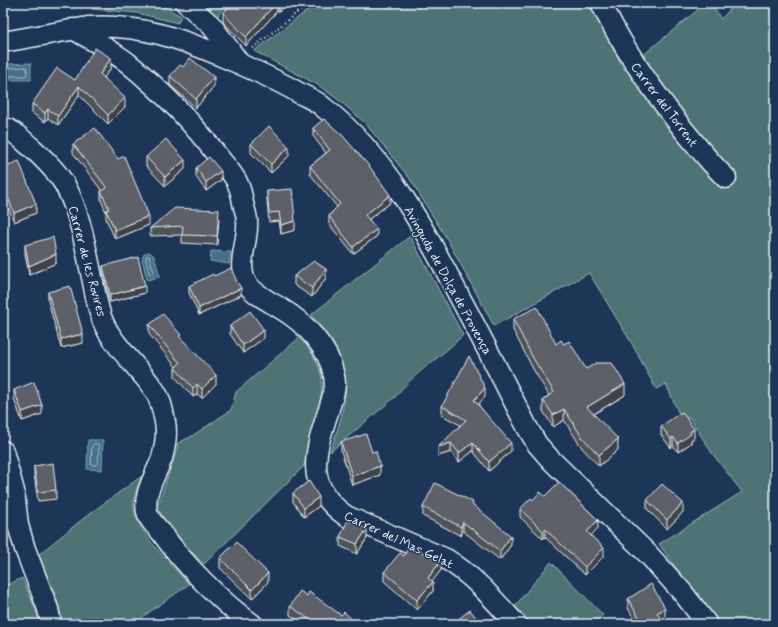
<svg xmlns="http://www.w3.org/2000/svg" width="778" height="627" font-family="Mynerve,sans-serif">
	<rect width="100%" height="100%" fill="#1d3557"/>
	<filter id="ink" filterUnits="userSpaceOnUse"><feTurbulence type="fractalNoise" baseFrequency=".025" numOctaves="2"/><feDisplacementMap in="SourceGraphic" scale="8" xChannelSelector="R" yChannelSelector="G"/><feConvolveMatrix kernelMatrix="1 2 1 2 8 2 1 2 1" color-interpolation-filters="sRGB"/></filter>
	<g filter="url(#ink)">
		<path fill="#4e7375" stroke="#9bb2b6" d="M94,3H157L181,16L178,23L137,13L92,9Z
			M200,3H226L217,17Z
			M317,3H588L625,70L706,3H711L721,19L736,3H775V624H716L659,544L742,492L712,453L689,417L682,421L666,384L656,389L631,342L589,273L494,326L448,241L410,179L365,123L340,101L318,85L254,51Z
			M410,236L463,335C442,357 413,373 395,397L330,452C342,417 355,380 334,345C327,334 319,325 311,315Z
			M299,338C304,342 307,347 311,352C316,360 321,370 322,381C323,405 309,440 304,466L204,564C186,547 169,529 157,507L176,453L178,443L192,436L231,410L236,392Z
			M142,476C138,486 132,499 134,509C137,532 173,567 189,584C171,598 151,609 135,624H62C60,600 47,577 38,555L89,514Z
			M551,562L603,615L593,624H531L515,606Z
			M22,578L36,610L40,624H3V587Z"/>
		<path fill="#457189" stroke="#86a4b5" d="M3,63L9,64L31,63V80H3Z
			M211,251L231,252L229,264L210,261Z
			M149,252L152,254L154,256L160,277L147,280L142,259L144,254Z
			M88,440H103L102,470L87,469Z"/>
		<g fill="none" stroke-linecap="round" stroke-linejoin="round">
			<path stroke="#a7becc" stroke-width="1" d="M3,66L9,68L26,67L27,69V74L26,76H3
				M147,256H149L154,272L153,275L149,273L146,259Z
				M94,444H98L99,446L98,464L96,465H92L91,463L92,446Z"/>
			<g stroke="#e8f1f8" stroke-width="23">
				<path id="minor" d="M186,3L212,26L240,64
					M601,3C623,49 652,90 683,129C697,146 710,163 726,178
					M73,29C90,39 113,51 128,63C162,91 194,124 220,159C226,166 233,174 237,182C240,188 242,196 243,203C244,208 247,215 247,221C249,241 235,266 247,284C255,295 269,301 280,308C304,322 329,347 334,376C337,387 332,398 329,409C315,452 303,486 346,516L446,559C475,577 493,599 516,624
					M3,42L88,27C137,23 182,39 226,58C252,69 277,80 301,94C309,98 317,101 323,107C385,155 423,226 458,294C482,338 504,382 527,427L537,444L551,460L648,554L683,593L707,624
					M3,127C14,130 23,141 32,148C44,159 58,172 66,187C81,216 86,250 93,282C96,297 98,313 105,326C117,350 140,368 155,391C161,400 163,411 165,422C167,432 165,447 162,458C156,475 141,496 148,515C151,522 156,527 161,532C183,563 221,602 252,624
					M3,451L14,491L18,525L25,549L48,609L51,624"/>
			</g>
			<path stroke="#e8f1f8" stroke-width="2.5" stroke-dasharray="1 3" stroke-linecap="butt" d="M253,48L309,3"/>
			<use href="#minor" stroke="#1d3557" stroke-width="20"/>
		</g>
		<path fill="#505359" stroke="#e8f1f8" d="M232,3H288L279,12L277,11L246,46L223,22V13Z
			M111,68L104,77L125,107L108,124L79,95L58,125L48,118L45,122L32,113V104L75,80Z
			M170,76L214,86L196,108L170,85Z
			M313,128L390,203L369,219L377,236L353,254L329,224V216L337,207L310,174V166L326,153L313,136Z
			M73,144L149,225L115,239L106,219V212L101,200V191H102L73,153Z
			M251,144L289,156L271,173L251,153Z
			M146,157L185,169L165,186L146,166Z
			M3,167L36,213L14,222L3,194Z
			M196,168L221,180L206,191L196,177Z
			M267,191L295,230L281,234L279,221L269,222L267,200Z
			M219,218L217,245L182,243V235L150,236V228Z
			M25,245L56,263L29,275L25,254Z
			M103,266L145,293L110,302L103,273Z
			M294,276L326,278L312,297L294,285Z
			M189,286L241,295L199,315L189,293Z
			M48,292L83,343L61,348L48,301Z
			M513,319L556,344H564L586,369L625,395L594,414L618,450L599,466L582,448L564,420L553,427L543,411V400L549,395L533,369L513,330Z
			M149,325L181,338L216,384L202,398L197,394L193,397L175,377V368L176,367L149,334Z
			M230,326L264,338L243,353L230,334Z
			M14,390L42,414L22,421L14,399Z
			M485,397L478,404L511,451L489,471L473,451L459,462L451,452L438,456L460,425L442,415V406Z
			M661,426L694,438L691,440V443L678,452L673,446L671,448L661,435Z
			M341,442L380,475L352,485L341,451Z
			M34,466L56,490V499L38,501L34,475Z
			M293,493L319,506L304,517L293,502Z
			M545,496L598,528L591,535L604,556L585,575L545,537L543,539L520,517V509L533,500Z
			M647,500L683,512L667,529L647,509Z
			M473,505L511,545L500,560L463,531L461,536L423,516V507Z
			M340,537L367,538L357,554L340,546Z
			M404,556L441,570L432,581L433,591L417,610L384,581V572Z
			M220,558L268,582L252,599L220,568Z
			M307,596L341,615L357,624H303L290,615V606Z
			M628,599L665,617L662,619L665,624H637L628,608Z"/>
		<path fill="#414349" stroke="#e8f1f8" d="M276,3H277V11L246,46V37Z
			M279,3H288L279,12Z
			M111,58V68L100,83V74Z
			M214,77V86L196,108V99Z
			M79,86V95L58,125V116Z
			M125,98V107L108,124V115Z
			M48,109V118L45,122V113Z
			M289,147V156L271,173V164Z
			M185,160V169L165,186V177Z
			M221,171V180L206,191V182Z
			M390,195V203L365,222V215Z
			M36,204V213L14,222V213Z
			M149,216V225L115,239V230Z
			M295,221V230L281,234V225Z
			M377,229V236L353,254V247Z
			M56,254V263L29,275V266Z
			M326,269V278L312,297V288Z
			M6,285V294L3,295V286Z
			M145,286V293L110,302V295Z
			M241,288V295L199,315V308Z
			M264,330V338L243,353V345Z
			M83,334V343L61,348V339Z
			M216,375V384L202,398V389Z
			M197,384V394L193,397V388Z
			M625,384V395L587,418V407Z
			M485,388V397L474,409V400Z
			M42,405V414L22,421V412Z
			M564,409V420L553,427V415Z
			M694,429V438L691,440V443L678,452V443Z
			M673,437V446L671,448V439Z
			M618,439V450L599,466V455Z
			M451,443V452L438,456V447Z
			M473,443V451L459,462V453Z
			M511,443V451L489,471V462Z
			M380,466V475L352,485V476Z
			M319,497V506L304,517V508Z
			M683,503V512L667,529V520Z
			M598,520V528L587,540V532Z
			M463,522V531L461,536V527Z
			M367,529V538L357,554V544Z
			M545,529V537L543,539V531Z
			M511,536V545L500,560V551Z
			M604,548V556L585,575V567Z
			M441,561V570L428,587V578Z
			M268,573V582L252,599V590Z
			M433,582V591L417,610V600Z
			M665,608V617L657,622V613Z"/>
		<path fill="#5d6068" stroke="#e8f1f8" d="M232,3H276L246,37L223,13Z
			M95,48L111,58L100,74L125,98L108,115L79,86L58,116L48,109L45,113L32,104L57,68L75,80Z
			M190,58L214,77L196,99L170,76L180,65L183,67Z
			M324,119L342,135L370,167L390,195L365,215L377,229L353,247L329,216L334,210L340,204L310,166L330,150L313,128Z
			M269,126L289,147L271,164L251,144Z
			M95,128L118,159L124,156L149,216L115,230L106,210L109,209L101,191L107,188L73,144Z
			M166,139L185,160L165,177L146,157Z
			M209,157L221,171L206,182L196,168Z
			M19,161L36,204L14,213L3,185V167Z
			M292,189L295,221L281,225L279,212L269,213L267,191Z
			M175,208L219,210L217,236L182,235L183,226L150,228Z
			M53,237L56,254L29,266L25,245Z
			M138,257L145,286L110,295L103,266Z
			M314,261L326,269L312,288L294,276Z
			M231,268L237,282L241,288L199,308L189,286L213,274L214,276Z
			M3,276L6,285L3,286Z
			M70,286L83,334L61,339L48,292Z
			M537,307L556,344L561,340L564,344L569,341L586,369L596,363H612L625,384L587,407L618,439L599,455L582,437L564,409L553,415L543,400L554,392L533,358L513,319Z
			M250,311L264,330L243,345L230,326Z
			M163,314L181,335L179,336L216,375L202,389L197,384L193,388L175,368L180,363L149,325Z
			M469,356L485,388L474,400L511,443L489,462L473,443L459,453L451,443L438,447L466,420L442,406Z
			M34,382L42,405L22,412L14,390Z
			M682,412L694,429L690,432L691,434L678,443L673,437L671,439L661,426Z
			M366,434L372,452L376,451L380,466L352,476L341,442Z
			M53,463L56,490L38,492L34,466Z
			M309,481L319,497L304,508L293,493Z
			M559,482L598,520L587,532L604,548L585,567L545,529L543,531L520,509L531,498L533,500L540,492L545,496Z
			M435,483L473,502L472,504L511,536L500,551L463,522L461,527L423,507Z
			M662,484L683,503L667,520L647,500Z
			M348,520L367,529L357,544L340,537Z
			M236,542L268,573L252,590L220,558Z
			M409,546L441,561L428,578L433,582L417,600L384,572L400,553L404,556Z
			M651,584L665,608L657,613L665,624H643L628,599Z
			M300,591L307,596L309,592L341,615L344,612L357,624H316L290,606Z
			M470,610L481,624H452Z
			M143,620L147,624H138Z
			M238,620L244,624H235Z"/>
	</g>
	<g text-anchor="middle" stroke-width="3" stroke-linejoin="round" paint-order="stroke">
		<g font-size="13" fill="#e8f1f8" stroke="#1d3557">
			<text transform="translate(665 104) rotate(53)" y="5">Carrer del Torrent</text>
			<text transform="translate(88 261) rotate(75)" y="5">Carrer de les Rovires</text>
			<text transform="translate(449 280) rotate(61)" y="5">Avinguda de Dolça de Provença</text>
			<text transform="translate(399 539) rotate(25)" y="5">Carrer del Mas Gelat</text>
		</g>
	</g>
	<rect width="778" height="627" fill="none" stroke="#1d3557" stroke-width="16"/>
	<rect x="8" y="8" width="762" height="611" fill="none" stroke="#e8f1f8" stroke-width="1.5" filter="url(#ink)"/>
</svg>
